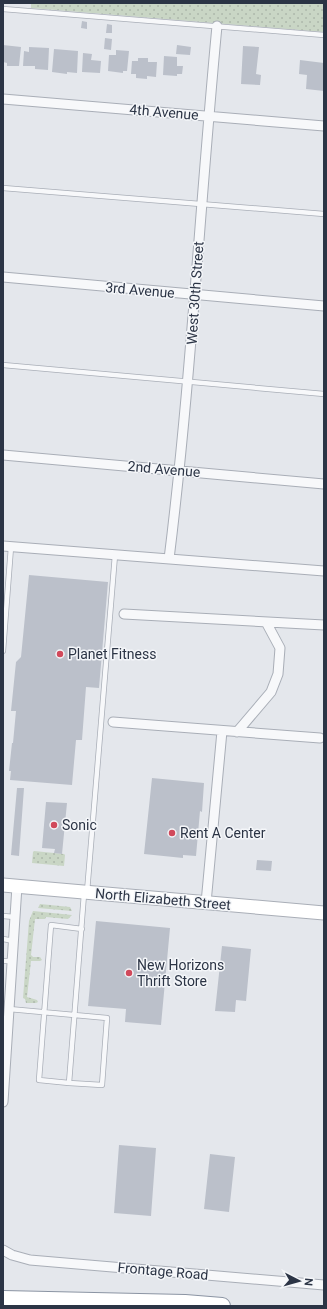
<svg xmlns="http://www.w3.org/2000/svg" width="327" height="1309" font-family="Roboto,sans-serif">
	<defs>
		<pattern id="grass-dots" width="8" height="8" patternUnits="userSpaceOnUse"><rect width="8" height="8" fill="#c9d6c5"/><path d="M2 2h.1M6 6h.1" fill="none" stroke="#adb8ab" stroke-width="1.8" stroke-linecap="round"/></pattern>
	</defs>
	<rect width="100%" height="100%" fill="#e4e7ec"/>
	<path fill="url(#grass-dots)" d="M31,3H324V32L31,8Z
		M34,851L64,854L65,855L64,866L32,863L33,852Z
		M40,904L70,907L72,911L38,908Z
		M33,911L72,915L68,919L46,917L45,919H35L31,955L33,957H40L42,960L40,961H31L27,997L37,1000L38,1002L36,1003H26L25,999L23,998L29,921Z"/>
	<path fill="#bbc0ca" d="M82,21L87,22V29L81,28Z
		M107,24L112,25V33H106Z
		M105,38L112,39L111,50L104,49Z
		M3,45L21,47L19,66H7V63L3,62Z
		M177,45L191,47L190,55L176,54Z
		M243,46L259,47L256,74L261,75L260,85L241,84Z
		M29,47L49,48L48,70L35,69V66H23L24,51L29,52Z
		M54,49L78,51L77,73L67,72V74L52,72Z
		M116,50L129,51L127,71H123V73L108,71L109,55H116Z
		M83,53L92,54L91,60L101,61L100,73L82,72Z
		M164,56L177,57V66H183L182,74H177V76L163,75Z
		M138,58H148V62H157L156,77L147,76V79L136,78V74H131L132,61H138Z
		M300,60L324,63V91L306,89L307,75L299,74Z
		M29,575L108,582L99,688L86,687L82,740H76L72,785L10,780L11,771H9L12,743H13L16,711H11L16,662L21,657Z
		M152,778L204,783L202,812L200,811L196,856L183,855V858L144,854Z
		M17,788H24L19,856L11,855Z
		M46,802L67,803L62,854L54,853L55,849L42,848Z
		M257,860L272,861L271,871L256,870Z
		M96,921L170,928L161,1025L125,1022L126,1009L88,1006Z
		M222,946L251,949L246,1001L236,1000L235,1012L215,1011Z
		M119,1145L156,1148L151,1216L114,1213Z
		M210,1154L235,1157L229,1212L204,1209Z"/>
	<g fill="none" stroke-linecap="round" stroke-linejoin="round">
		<g stroke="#a9aeb7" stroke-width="6">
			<path id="service" d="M3,9L324,35
				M3,188L324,214
				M3,365L324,394
				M3,651L11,547
				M87,892L115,555
				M3,916L15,917
				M82,929L51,925L39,1080L69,1083L84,894
				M3,939L14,941
				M3,961H12
				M9,1009L107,1018L102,1085L69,1083"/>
		</g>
		<g stroke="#a9aeb7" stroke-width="11">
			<path id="minor" d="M3,99L324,126
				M3,277L324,306
				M3,455L324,484
				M3,546L324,571
				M169,559C191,382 200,203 217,26
				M124,614L324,625
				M113,722L320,738
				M237,732L271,692L278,674L280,648L266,622
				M206,903L222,731
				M3,1102L17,886
				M3,1250L12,1255L30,1260L324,1285"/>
		</g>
		<g stroke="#a9aeb7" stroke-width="15">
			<path id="secondary" d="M3,885L324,913"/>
		</g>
		<g stroke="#8b94a3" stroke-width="18">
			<path id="motorway" d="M3,1299L185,1303L222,1306"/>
		</g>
		<use href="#service" stroke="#f7f8fa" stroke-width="4.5"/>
		<use href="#minor" stroke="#f7f8fa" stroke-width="9"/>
		<use href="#secondary" stroke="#fff" stroke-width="13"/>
		<use href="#motorway" stroke="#fff" stroke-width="16"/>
	</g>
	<g fill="#d1495b" stroke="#f4f6f9" stroke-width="1.5">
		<circle cx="60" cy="654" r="4"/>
		<circle cx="54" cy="825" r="4"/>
		<circle cx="172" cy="833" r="4"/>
		<circle cx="129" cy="973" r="4"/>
	</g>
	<g text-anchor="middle" stroke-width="3" stroke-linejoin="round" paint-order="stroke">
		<g font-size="14" fill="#2b3445" stroke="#f4f6f9">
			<text transform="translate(164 112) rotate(5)" y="5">4th Avenue</text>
			<text transform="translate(140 290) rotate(5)" y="5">3rd Avenue</text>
			<text transform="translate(195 293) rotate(-86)" y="5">West 30th Street</text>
			<text transform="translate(164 469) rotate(5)" y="5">2nd Avenue</text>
			<text transform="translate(163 899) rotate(5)" y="5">North Elizabeth Street</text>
			<text transform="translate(163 1271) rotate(5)" y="5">Frontage Road</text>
		</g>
		<g font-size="14" fill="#2b3445" stroke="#f4f6f9" text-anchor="start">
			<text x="68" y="659">Planet Fitness</text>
			<text x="62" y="830">Sonic</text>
			<text x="180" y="838">Rent A Center</text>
			<text x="137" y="970">New Horizons<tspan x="137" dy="16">Thrift Store</tspan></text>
		</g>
	</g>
	<rect width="327" height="1309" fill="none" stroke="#2b3445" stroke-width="8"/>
	<g transform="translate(299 1281) rotate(96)" stroke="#f4f6f9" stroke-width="3" paint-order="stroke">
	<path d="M0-3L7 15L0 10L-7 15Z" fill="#2b3445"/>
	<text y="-6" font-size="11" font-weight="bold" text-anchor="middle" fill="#2b3445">N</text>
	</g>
</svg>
